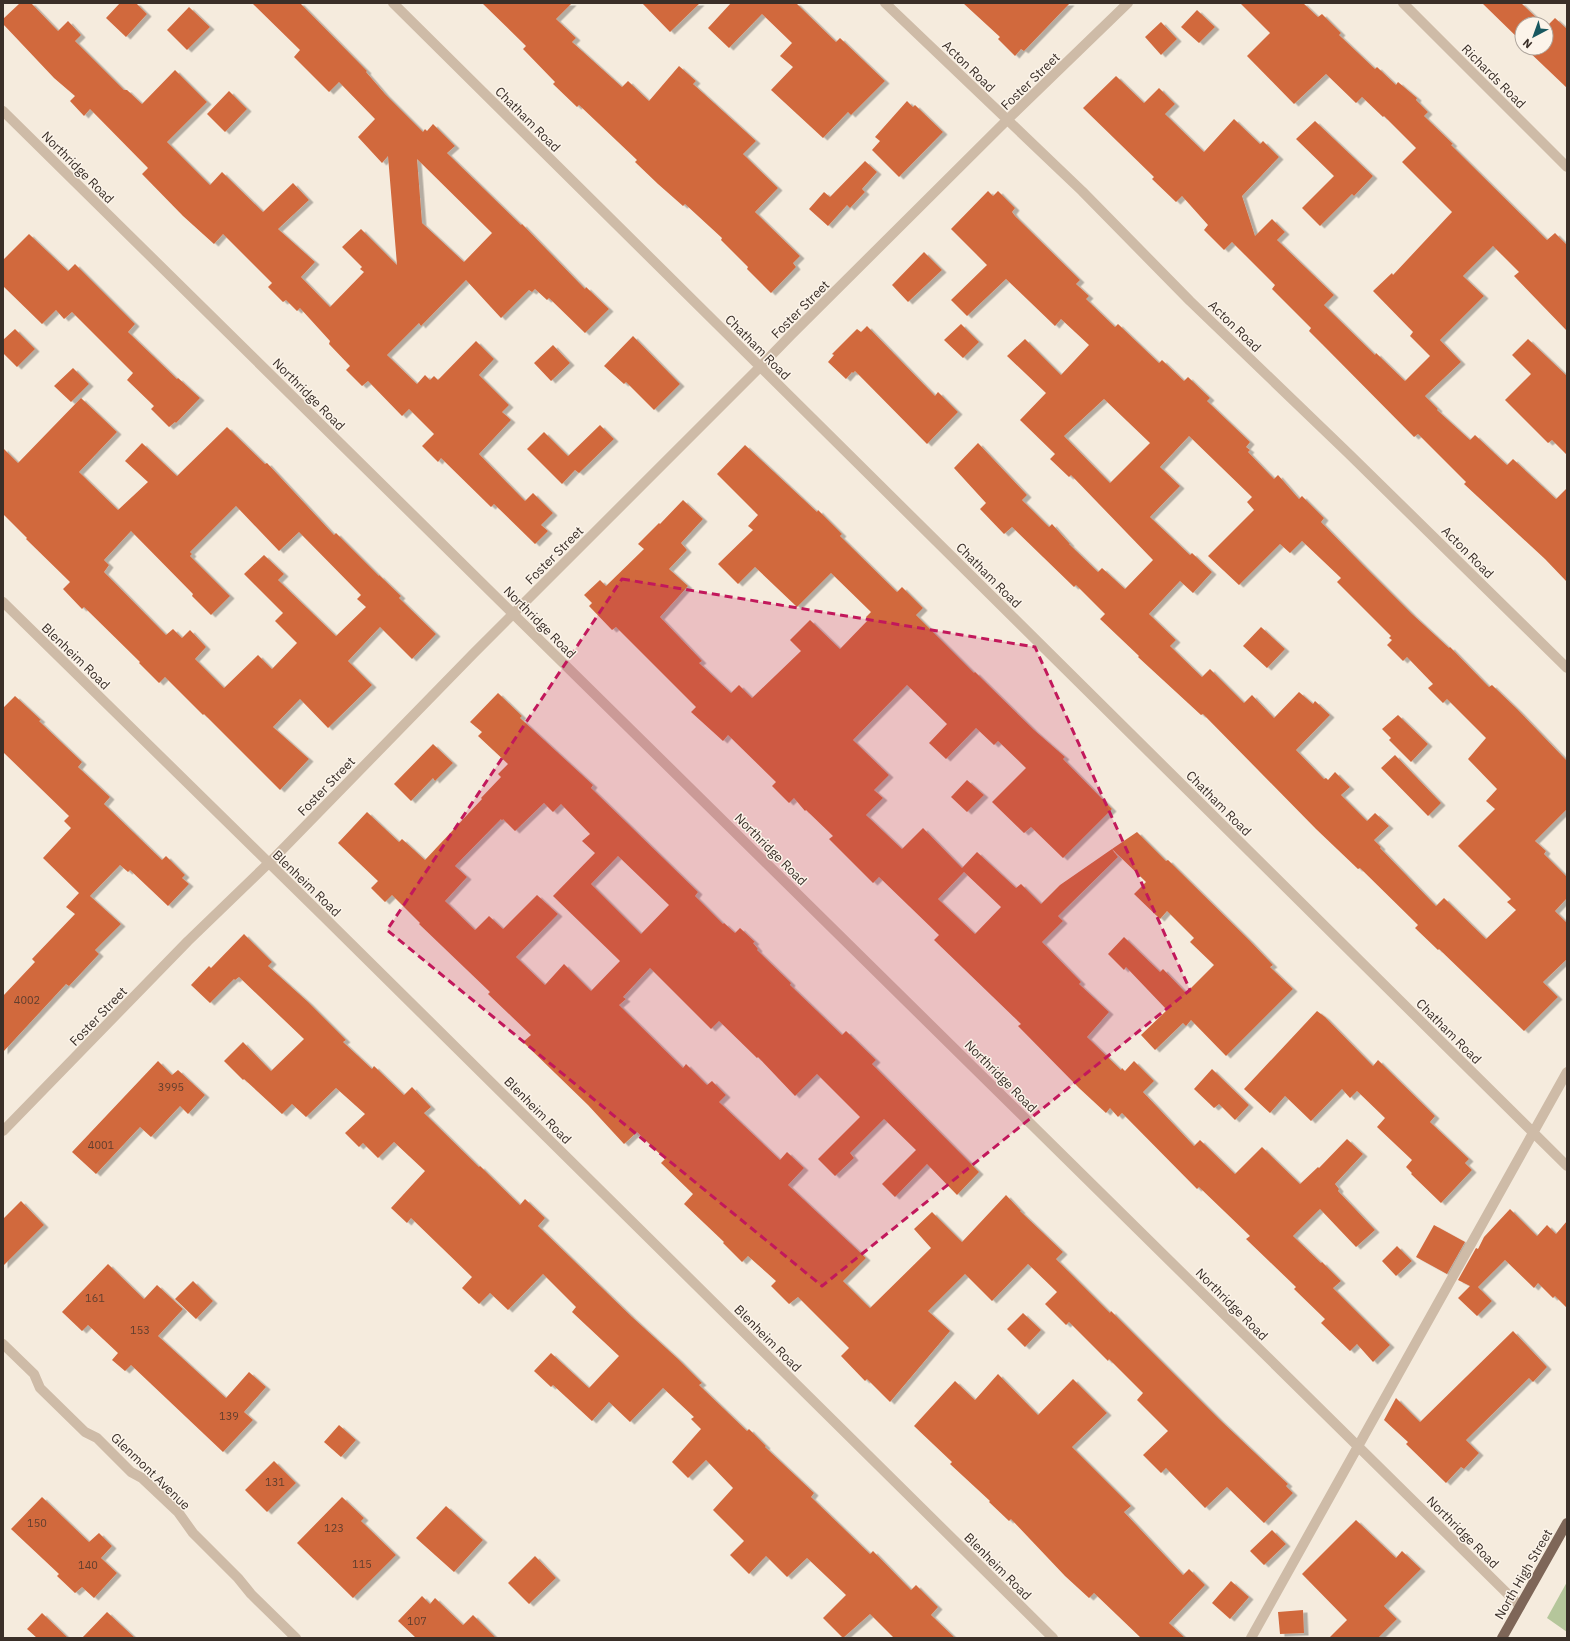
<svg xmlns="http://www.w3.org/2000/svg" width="1570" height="1641" font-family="'IBM Plex Sans',sans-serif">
	<defs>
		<filter id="shadow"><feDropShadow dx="4.5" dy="2.5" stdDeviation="0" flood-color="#0004"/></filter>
	</defs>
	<rect width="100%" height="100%" fill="#f5ebdd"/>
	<path fill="#b5c69b" d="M1567,1582V1632L1547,1618Z"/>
	<path fill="#d1693e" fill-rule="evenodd" filter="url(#shadow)" d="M20,3H31L58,31L68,21L81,35L75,41L124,90H127L142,104L175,70L207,102L167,142L210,185L222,172L263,212L293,183L309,200L278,229L315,262L301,277L330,307L364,272L360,269L362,267L342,247L361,229L397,265L388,156L382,163L358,137L375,119L339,82L329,92L294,57L300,50L252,3H300L367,71L366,72L385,94L423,132L425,129L427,131L433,124L455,146L447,153L521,225L522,224L585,289L586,287L609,309L585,333L549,298L547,300L535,289L532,292L529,290L501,318L466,280L421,326L419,323L387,355L417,384L425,375L430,380L434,376L438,380L476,341L494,359L479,375L509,405L502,412L511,420L479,454L525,501L533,493L553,513L541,525L548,531L535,544L494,504L491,507L441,458L438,462L422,446L434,434L409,409L402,416L368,381L362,386L346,370L350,366L329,344L330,341L300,308L297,311L286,300L283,302L268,287L272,283L223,234L214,244L183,216L142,174L148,168L90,109L84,116L70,101L75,96L54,78L3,24V19ZM417,159L492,233L464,262L422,223Z
		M120,3H136L147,14L126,37L106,18Z
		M482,3H572L556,19L576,38L572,42L622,87L628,81L649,101L679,66L696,81L693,84L756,141L743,154L778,188L755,212L800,256L793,263L796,267L771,293L747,269L748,267L721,240L722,238L685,204L683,206L658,184L635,162L637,160L579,105L577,107L553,84L555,82L523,49L526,46Z
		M642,3H700L670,32Z
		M731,3H796L836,42L840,38L885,81L851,115L848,112L823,138L771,90L793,67L780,56L792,43L762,14L729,48L708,28Z
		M963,3H1070L1024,51L1021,49L1015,56L998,39L1000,37Z
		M1240,3H1303L1318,17L1322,14L1341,33L1339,35L1375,69L1377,67L1396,85L1398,82L1417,98L1416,100L1428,112L1424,116L1453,144L1451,145L1547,240L1555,233L1567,245V331L1514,276L1519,272L1493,246L1463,276L1484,296L1440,340L1461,362L1425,396L1438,409L1437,410L1470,440L1475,435L1507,465L1513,459L1556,499L1567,488V582L1545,559L1464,484L1466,482L1418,434L1414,437L1322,344L1309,331L1311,328L1272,289L1275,285L1232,242L1224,250L1204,230L1208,225L1182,196L1176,202L1152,179L1154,177L1083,108L1116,76L1144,103L1159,88L1175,104L1165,114L1204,152L1234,119L1260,144L1263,141L1279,157L1242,196L1255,236L1272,219L1285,232L1277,240L1334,295L1324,305L1375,355L1376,353L1405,381L1430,356L1410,336L1413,332L1373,291L1392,273L1393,275L1452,212L1402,162L1416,148L1384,116L1383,117L1362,97L1356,103L1326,74L1294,104L1247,56L1270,33Z
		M1482,3H1521L1543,24H1522V42Z
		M189,7L210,27L187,50L167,30Z
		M1197,10L1215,27L1199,43L1181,27Z
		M1555,18L1567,29V88L1525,48H1546V27Z
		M1161,22L1177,39L1161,55L1145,37Z
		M229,91L247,109L225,132L207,114Z
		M907,101L913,107L915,105L943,132L899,177L872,150L880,141L875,137Z
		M1315,121L1373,176L1354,196L1352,194L1320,226L1302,208L1334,176L1296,139Z
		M865,161L877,172L862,189L865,192L850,208L847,205L828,226L809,209L824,192L830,197Z
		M988,191L993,196L998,191L1015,208L1012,212L1015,216L1080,280L1076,284L1089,296L1086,299L1115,327L1118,324L1159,363L1162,360L1184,381L1188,377L1210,398L1207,401L1250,442L1246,447L1250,450L1248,452L1274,479L1278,475L1299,499L1302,496L1324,518L1321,522L1363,565L1412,614L1449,648L1450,647L1489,687L1492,685L1517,709L1567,761V809L1535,841L1546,851L1544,854L1567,877V898L1555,911L1567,923V959L1543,982L1558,997L1524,1031L1439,949L1438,950L1415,928L1418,925L1360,868L1358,869L1316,829L1203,714L1201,715L1138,657L1139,656L1100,619L1105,614L1076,585L1074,587L1012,527L1004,534L980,509L986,503L954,468L978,443L1027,495L1022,500L1049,527L1052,524L1070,544H1069L1098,572L1102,568L1125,589L1153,560L1071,475L1069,477L1050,459L1055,454L1020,420L1046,393L1007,356L1025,339L1061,375L1089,345L1061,319L1055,326L1006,279L967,316L951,300L987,265L951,229ZM1104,399L1150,443L1110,483L1064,436ZM1189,436L1252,497L1247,502L1254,510L1208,556L1239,585L1280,544L1290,553L1302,541L1341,578L1337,582L1391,636L1389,638L1392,640L1387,645L1403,661L1407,657L1433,684L1428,688L1443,703L1447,699L1486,738L1468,759L1497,789L1486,801L1495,809L1458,846L1511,899L1507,902L1516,910L1486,939L1444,898L1436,906L1380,848L1381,847L1374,840L1389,826L1375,813L1367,821L1341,795L1350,787L1335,772L1328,780L1326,778L1324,779L1296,750L1330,715L1315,701L1313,704L1299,692L1274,718L1252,695L1244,703L1210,669L1202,677L1170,646L1176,640L1149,614L1180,581L1193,593L1212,572L1192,553L1190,555L1150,517L1180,486L1160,467Z
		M29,234L68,271L75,264L135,324L128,332L177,379L178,378L200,398L176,423L175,422L169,427L151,409L154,406L127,380L133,373L72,312L64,319L56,310L42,324L3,286V260Z
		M924,252L942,270L908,302L892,285Z
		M961,324L979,342L963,358L944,340Z
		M867,326L935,396L938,392L958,412L927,444L855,371L853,373L852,372L846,379L828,362L834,355L832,354L857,329L861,332Z
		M15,329L35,349L17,367L3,353V340Z
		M633,336L680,384L654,410L626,382L624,384L604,366Z
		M1528,339L1567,376V455L1552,440L1548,443L1505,400L1531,374L1512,355Z
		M553,345L570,363L551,381L534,363Z
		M73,368L89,384L71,402L54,386Z
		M81,398L117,432L79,472L118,510L148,482L125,461L142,443L177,476L227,427L265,464L267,463L334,535L336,533L379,576V575L401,596L399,598L436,634L412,659L380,627L348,661L372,685L328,728L300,699L273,727L309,759L280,790L204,714L203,715L165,677L159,683L139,663L140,662L84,607L82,609L63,589L70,582L26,539L27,538L3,514V448L18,463ZM236,506L279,551L299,532L361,595L357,599L366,607L336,636L278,580L284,574L264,555L244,574L283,613L275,621L297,643L272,669L258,655L224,688L195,659L206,647L190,630L182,638L173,629L166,635L104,572L109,565L104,560L131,531L193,594L192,596L211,615L230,596L190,556L192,554L190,552Z
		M600,425L614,439L579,473L575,470L562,484L527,449L544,432L568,456Z
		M745,445L817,512L818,510L842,534L840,536L897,592L902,587L923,608L916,615L974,673L975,672L1034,730L1065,757L1063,759L1112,809L1063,858L1031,827L1024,833L992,802L1026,768L998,741L994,745L976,728L946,759L929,743L947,724L907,685L853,740L889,775L874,790L883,798L866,815L902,849L923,828L962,868L977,852L1016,888L1021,884L1041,904L1060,885L1112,849L1118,857L1058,916L1063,921L1042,942L1081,982L1079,984L1109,1012L1087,1037L1121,1070L1122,1068L1125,1071L1134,1061L1154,1081L1143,1092L1194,1146L1200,1140L1235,1174L1262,1147L1300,1184L1318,1167L1319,1168L1347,1139L1363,1154L1335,1184L1339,1189L1338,1191L1375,1230L1356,1247L1320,1209L1293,1236L1321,1263L1322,1262L1341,1281L1333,1288L1390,1345L1373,1362L1357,1344L1350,1351L1321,1323L1325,1319L1294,1289L1296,1287L1246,1239L1250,1236L1199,1187L1197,1189L1122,1113L1118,1117L1110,1108L1106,1113L1079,1088L1018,1026L1021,1024L934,940L939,935L879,877L873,883L829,839L833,836L806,810L805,811L794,798L789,803L772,786L776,782L728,735L723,741L691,712L696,707L616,627L612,630L589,606L592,603L584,595L600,580L606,586L644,549L638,544L659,523L660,524L683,500L703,519L681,543L687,550L669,569L688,586L660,617L702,661L699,663L731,693L739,685L752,698L801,651L790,640L810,620L840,649L868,620L866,617L871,612L831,573L797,607L755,567L738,584L718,564L753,530L748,526L758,515L717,474ZM964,872L1001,907L975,934L938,899Z
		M1261,627L1285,649L1267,668L1243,646Z
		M498,693L522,716L520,718L593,785L591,788L698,892L695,896L723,924L724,923L735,933L740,928L755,942L753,943L758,949L757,950L791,983L790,985L842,1035L846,1031L876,1060L872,1064L979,1172L957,1195L927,1164L895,1197L882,1184L916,1150L884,1119L850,1153L854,1158L835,1176L818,1159L860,1117L817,1074L795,1096L758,1057L757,1058L719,1021L711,1029L650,968L623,997L626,999L619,1005L683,1068L686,1064L707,1085L712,1081L726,1095L719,1102L780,1160L787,1152L804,1168L788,1185L866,1258L843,1281L870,1308L931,1248L914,1229L932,1212L962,1242L1006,1195L1021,1211H1020L1063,1252L1056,1259L1110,1313L1111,1311L1219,1419L1288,1484L1286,1486L1293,1493L1264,1523L1227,1487L1205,1508L1166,1468L1161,1473L1143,1455L1168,1431L1137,1400L1143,1393L1109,1359L1108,1361L1069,1322L1066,1325L1045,1304L1057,1292L1028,1264L992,1301L965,1274L928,1311L950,1331L890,1402L867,1379L865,1381L841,1356L849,1348L798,1297L789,1304L771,1286L776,1281L748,1256L742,1262L723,1243L724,1242L684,1204L693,1194L661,1163L665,1159L637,1132L624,1144L588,1105L523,1042L531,1035L488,994L490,992L419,924L420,923L392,895L385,902L371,888L378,881L338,843L367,812L399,842L402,839L425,860L482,799L481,798L501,777L498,774L508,764L478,736L482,732L470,722ZM544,803L553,812L561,804L590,834L582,841L595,853L553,896L620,961L591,991L564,964L545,985L516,957L558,914L537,895L503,929L489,916L475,930L445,901L467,877L455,866L501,819L502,821L503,819L515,831ZM618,856L669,905L641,934L591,884Z
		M15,696L41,720L39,721L82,762L78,767L110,797L104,804L162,860L166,856L185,875L182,878L189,884L168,906L130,870L128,872L120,865L90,896L121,924L95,950L99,954L69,986L66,984L3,1052V996L35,962L32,959L75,914L66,907L79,893L43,858L71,828L64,821L69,816L3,752V708Z
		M1398,715L1428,744L1411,762L1389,740L1391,738L1382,729Z
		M433,744L453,763L435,781L433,778L411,801L394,784Z
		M1395,755L1441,803L1428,816L1381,768Z
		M967,780L984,795L967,812L951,797Z
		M1137,832L1166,861L1168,860L1249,940L1273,965L1270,967L1293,989L1226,1056L1191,1020L1186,1026L1183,1023L1155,1050L1141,1035L1167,1010L1126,967L1124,970L1108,954L1124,937L1160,972L1163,969L1186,993L1214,965L1190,942L1194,938L1167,911L1160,919L1134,894L1146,882L1112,849Z
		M244,934L272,962L268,966L308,1002L346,1040L343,1042L372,1069L374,1066L404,1095L412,1087L431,1107L424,1113L479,1167L480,1166L520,1205L525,1199L545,1218L538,1226L632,1317L678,1359L702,1383L699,1385L747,1431L749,1429L766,1446L765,1447L814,1493L811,1497L870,1554L873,1551L911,1590L916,1585L938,1607L931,1615L955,1638H894L870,1614L843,1638L823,1618L846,1595L807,1558L787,1577L766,1556L749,1574L730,1555L744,1541L713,1510L733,1488L706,1460L688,1478L672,1462L701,1429L691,1419L694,1417L663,1388L630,1422L609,1402L592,1421L553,1385L551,1387L534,1371L551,1353L589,1388L619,1356L572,1312L576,1307L543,1274L508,1310L490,1293L479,1304L462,1288L472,1277L411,1218L407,1223L391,1208L425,1171L394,1142L378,1158L363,1143L359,1147L345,1133L365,1114L336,1088L306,1117L292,1104L282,1114L244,1079L243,1080L224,1061L243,1042L271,1071L304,1039L239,977L235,980L234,979L210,1003L191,985L209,966L211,968Z
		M1317,1011L1325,1017L1373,1066L1378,1060L1435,1116L1430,1122L1469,1159L1465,1163L1472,1170L1441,1203L1411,1174L1412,1173L1406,1167L1412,1160L1377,1127L1385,1118L1357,1091L1350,1098L1342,1089L1311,1121L1285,1096L1270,1113L1244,1089Z
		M158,1061L172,1075L178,1070L205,1095L188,1114L180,1106L151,1137L140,1127L96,1174L72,1152Z
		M1212,1069L1249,1105L1235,1120L1219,1104L1214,1108L1194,1089Z
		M21,1201L44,1225L3,1266V1219Z
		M1510,1209L1537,1236L1547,1225L1556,1234L1567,1221V1308L1555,1296L1553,1298L1538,1283L1534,1288L1505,1260L1478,1287L1492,1301L1477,1316L1458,1298L1470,1286L1458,1280L1476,1248L1478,1249L1484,1237Z
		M1434,1225L1465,1242L1447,1274L1416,1257Z
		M1397,1246L1412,1261L1396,1276L1382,1261Z
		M108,1264L144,1299L157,1285L183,1309L158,1336L226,1398L249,1372L266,1387L244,1412L253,1420L223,1452L131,1365L125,1371L112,1360L118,1353L88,1325L82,1331L62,1312Z
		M193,1281L213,1301L196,1319L175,1299Z
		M1023,1313L1041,1330L1025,1347L1007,1329Z
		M1513,1331L1547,1367L1533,1382L1529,1378L1466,1440L1479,1453L1464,1469L1461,1467L1446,1483L1406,1444L1408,1442L1384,1420L1396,1398L1420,1422Z
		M998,1374L1038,1415L1073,1379L1107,1413L1072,1447L1131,1506L1124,1512L1183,1575L1189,1569L1205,1585L1169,1623L1185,1638H1141L1094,1593L1089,1598L1065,1576L1011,1519L1009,1521L989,1502L990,1501L950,1464L952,1462L914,1426L955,1381L975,1400Z
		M339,1425L356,1440L341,1457L324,1442Z
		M274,1461L296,1483L267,1512L245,1490Z
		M42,1497L89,1542L99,1533L112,1546L101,1558L117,1573L94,1598L82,1587L75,1593L57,1576L59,1574L11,1529Z
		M342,1497L364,1518L361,1521L396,1555L353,1598L297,1543Z
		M446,1506L483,1540L454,1572L416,1538Z
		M1356,1520L1396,1558L1402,1551L1421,1569L1384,1606L1397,1619L1378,1638H1329L1347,1620L1302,1574Z
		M1272,1530L1286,1544L1264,1565L1250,1551Z
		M535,1556L556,1578L529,1604L508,1583Z
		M1231,1581L1249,1597L1230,1619L1212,1603Z
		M422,1596L430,1604L435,1598L463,1625L473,1615L496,1638H416L398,1621Z
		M1303,1610L1304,1633L1280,1634L1278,1612Z
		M107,1612L135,1638H82Z
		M42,1613L68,1638H37L27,1629Z"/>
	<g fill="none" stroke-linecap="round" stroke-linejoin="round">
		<path stroke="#cebba7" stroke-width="10" d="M393,3L1567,1166
			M885,3L1082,191L1190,301L1348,453L1567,668
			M1403,3L1567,167
			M3,111L1520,1606
			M3,602L323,916L1053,1638
			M3,1131L188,941L275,857L474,653L760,367L791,335L1007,120L1128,3
			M3,1344L34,1374L40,1388L85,1432L97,1438L131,1472L142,1478L178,1512L193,1533L238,1578L251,1594L296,1638
			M1251,1638L1567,1072"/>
		<path stroke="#7e6658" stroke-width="10" d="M1502,1638L1567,1523"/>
	</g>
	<path fill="#c2185b" fill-opacity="0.2" stroke="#c2185b" stroke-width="3" stroke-dasharray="8 5" stroke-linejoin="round" d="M622,579L1035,647L1190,990L822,1286L387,930Z"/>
	<g text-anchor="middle" stroke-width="3" stroke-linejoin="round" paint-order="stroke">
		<g font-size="11" fill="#603e2e">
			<text x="27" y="1004">4002</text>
			<text x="171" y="1091">3995</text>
			<text x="101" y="1149">4001</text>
			<text x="95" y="1302">161</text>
			<text x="140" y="1334">153</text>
			<text x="229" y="1420">139</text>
			<text x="275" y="1486">131</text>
			<text x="37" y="1527">150</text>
			<text x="334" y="1532">123</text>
			<text x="362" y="1568">115</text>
			<text x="88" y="1569">140</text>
			<text x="417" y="1625">107</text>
		</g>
		<g font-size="13" fill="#3a2f28" stroke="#fcf4ea">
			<text transform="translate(969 66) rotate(44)" y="5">Acton Road</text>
			<text transform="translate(1494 76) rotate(45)" y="5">Richards Road</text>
			<text transform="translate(1030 81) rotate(-44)" y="5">Foster Street</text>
			<text transform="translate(528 119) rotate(45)" y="5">Chatham Road</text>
			<text transform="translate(78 167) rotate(45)" y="5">Northridge Road</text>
			<text transform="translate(800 309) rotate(-45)" y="5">Foster Street</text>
			<text transform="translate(1235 326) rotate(44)" y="5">Acton Road</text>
			<text transform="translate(758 347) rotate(45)" y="5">Chatham Road</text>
			<text transform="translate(309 394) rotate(45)" y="5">Northridge Road</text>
			<text transform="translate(1468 552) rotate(45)" y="5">Acton Road</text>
			<text transform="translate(554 555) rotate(-45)" y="5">Foster Street</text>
			<text transform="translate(989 575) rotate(45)" y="5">Chatham Road</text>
			<text transform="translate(540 622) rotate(45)" y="5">Northridge Road</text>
			<text transform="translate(76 656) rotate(44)" y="5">Blenheim Road</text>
			<text transform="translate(326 786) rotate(-46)" y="5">Foster Street</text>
			<text transform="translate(1219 803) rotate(45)" y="5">Chatham Road</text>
			<text transform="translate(771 849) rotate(45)" y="5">Northridge Road</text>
			<text transform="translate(307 883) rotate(44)" y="5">Blenheim Road</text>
			<text transform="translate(98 1016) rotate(-46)" y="5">Foster Street</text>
			<text transform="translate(1449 1031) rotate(45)" y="5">Chatham Road</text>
			<text transform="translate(1001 1076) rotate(45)" y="5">Northridge Road</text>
			<text transform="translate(538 1110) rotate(45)" y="5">Blenheim Road</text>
			<text transform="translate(1232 1304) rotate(45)" y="5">Northridge Road</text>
			<text transform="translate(768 1338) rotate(45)" y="5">Blenheim Road</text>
			<text transform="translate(151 1471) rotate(44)" y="5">Glenmont Avenue</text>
			<text transform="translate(1463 1532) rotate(45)" y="5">Northridge Road</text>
			<text transform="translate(998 1566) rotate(45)" y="5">Blenheim Road</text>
			<text transform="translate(1523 1574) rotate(-60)" y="5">North High Street</text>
		</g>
	</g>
	<rect width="1570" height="1641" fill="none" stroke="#3a2f28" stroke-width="8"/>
	<g transform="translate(1534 36) rotate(221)"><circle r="19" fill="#fcf4ea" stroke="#aea59c"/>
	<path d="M0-3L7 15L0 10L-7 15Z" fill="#195860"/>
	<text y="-6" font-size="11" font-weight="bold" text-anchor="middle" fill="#3a2f28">N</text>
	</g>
</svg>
